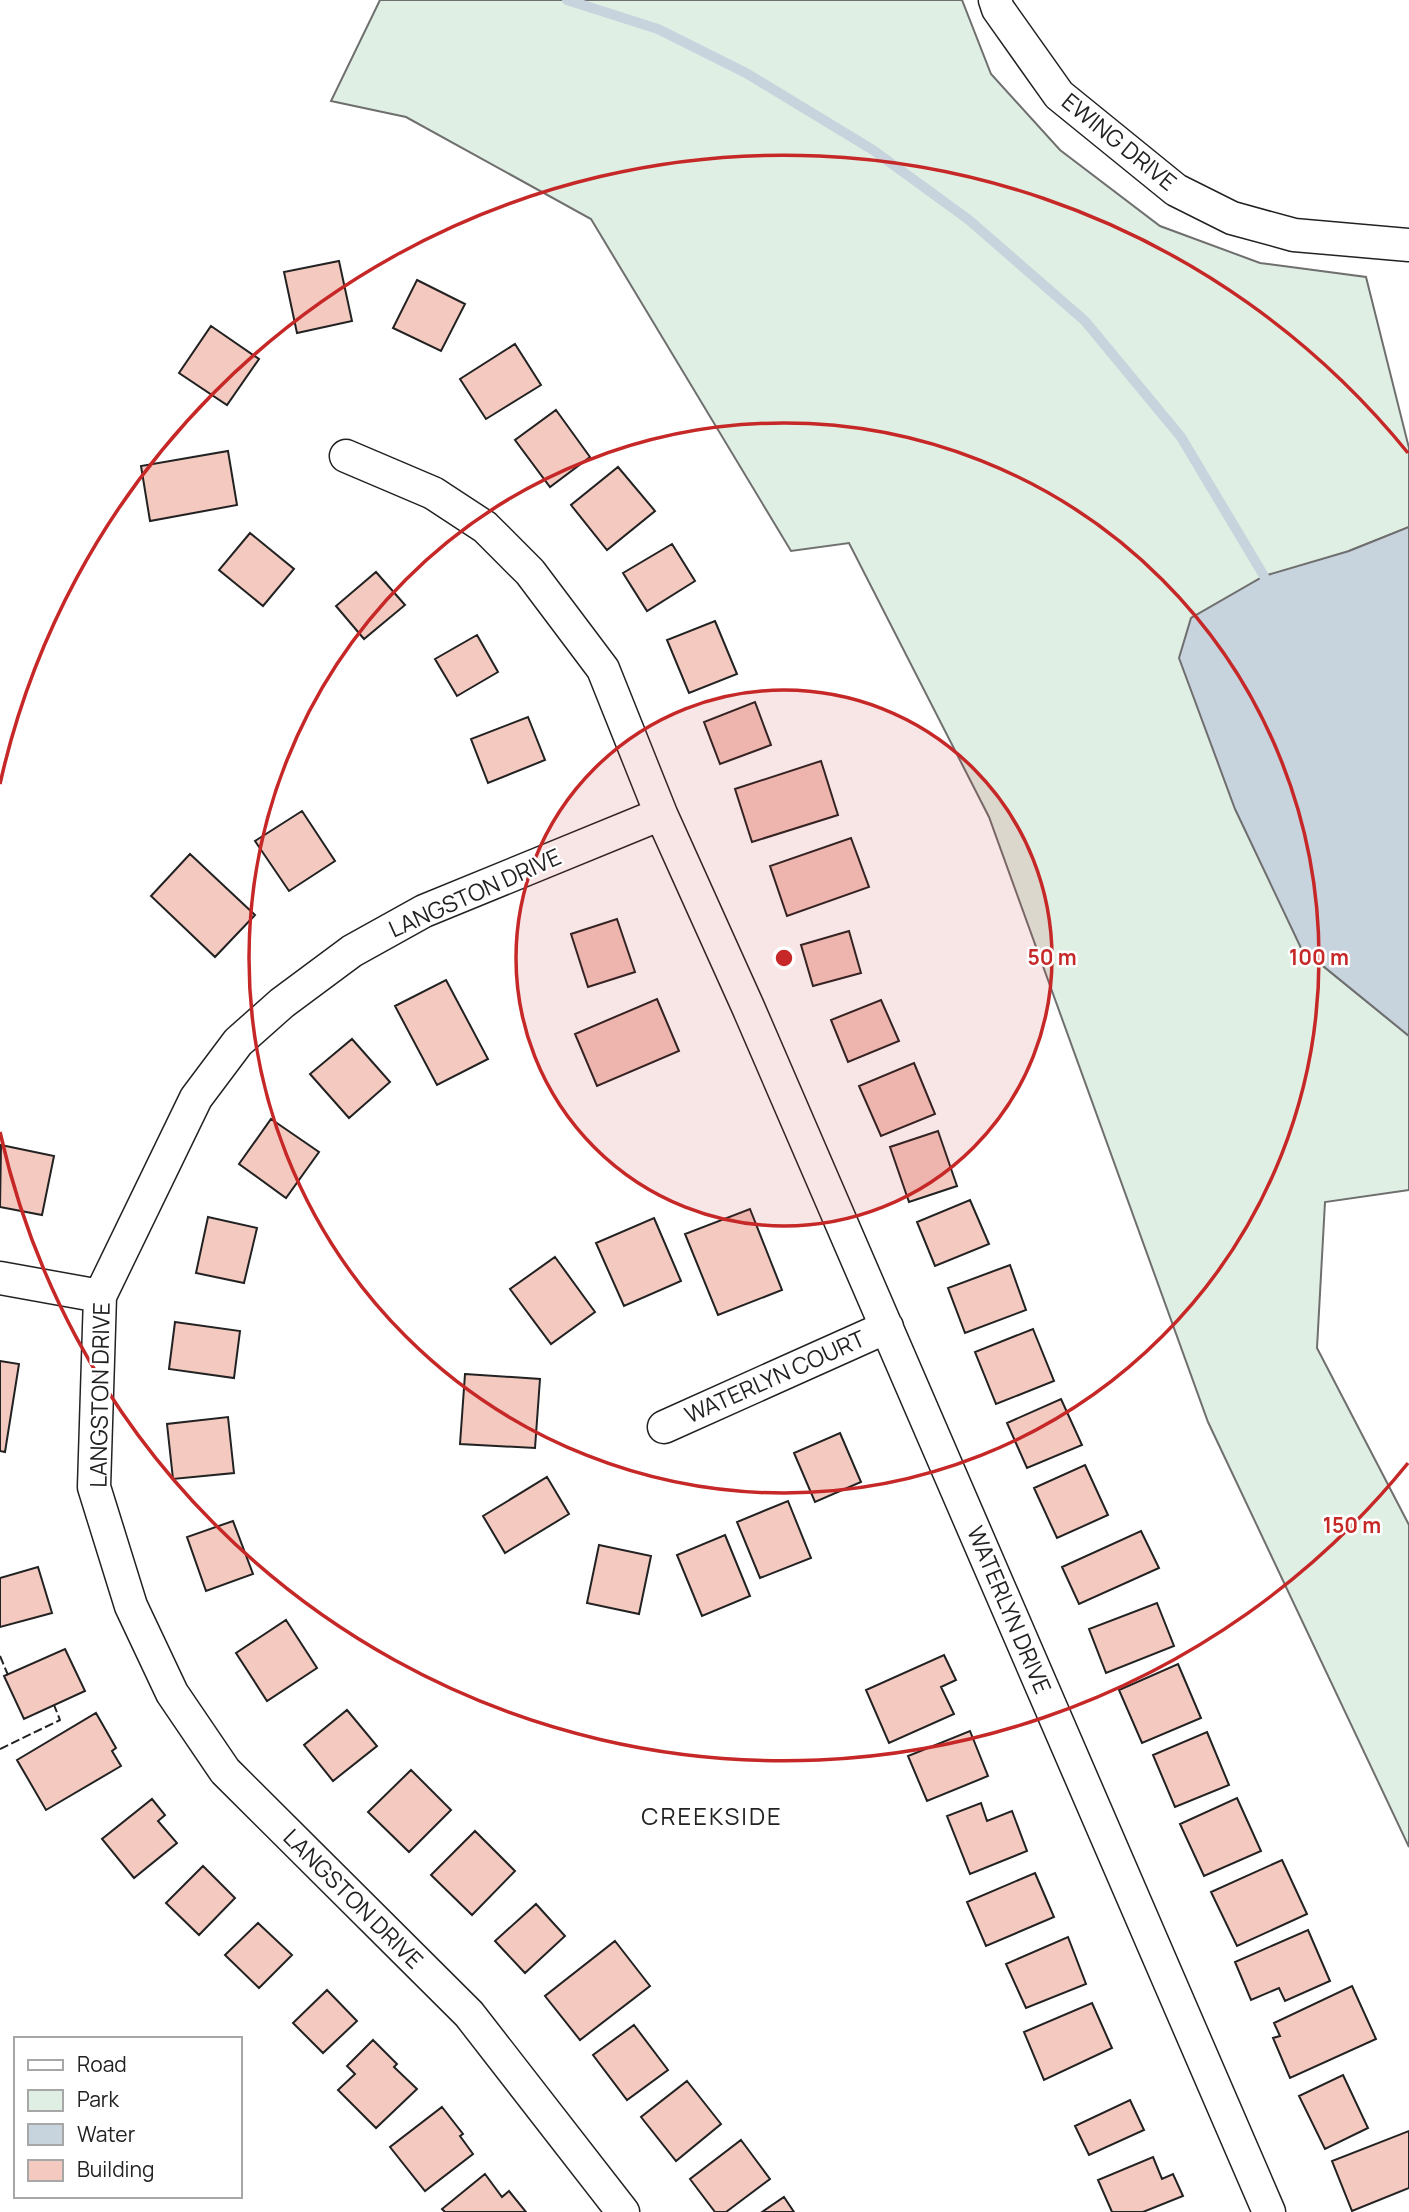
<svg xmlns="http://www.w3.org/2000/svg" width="1409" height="2212" font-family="Manrope,sans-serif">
	<rect width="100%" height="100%" fill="#fff"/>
	<path fill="#e0efe3" stroke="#6f6f6f" stroke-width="2" d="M380,0H962L991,74L1060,150L1160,226L1260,263L1366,277L1409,448V527L1349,551L1301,948L1409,1036V1190L1325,1202L1317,1348L1409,1525V1847L1208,1422L989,817L849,543L791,551L591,219L406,117L331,101Z"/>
	<path fill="#c7d3dd" stroke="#6f6f6f" stroke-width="2" d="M1409,527V1036L1301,948L1235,809L1179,658L1191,618L1264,576L1349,551Z"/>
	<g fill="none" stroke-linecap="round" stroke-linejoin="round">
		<path stroke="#c7d3dd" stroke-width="10" d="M567,0L658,29L746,73L873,150L969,220L1085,321L1181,437L1264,576"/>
	</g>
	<path fill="#f3c9c0" stroke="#222" stroke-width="2" d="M339,261L352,321L297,333L284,272Z
		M417,280L465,304L441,351L393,328Z
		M211,326L259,359L227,405L179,373Z
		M515,344L541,385L486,419L460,379Z
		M556,410L590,457L550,487L515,440Z
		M228,451L237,505L150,521L141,466Z
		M618,467L655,511L607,550L571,505Z
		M250,533L294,569L263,606L219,570Z
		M672,544L695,581L647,611L623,573Z
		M376,572L405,605L364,639L336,606Z
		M715,621L737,674L689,693L667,640Z
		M477,635L498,672L457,696L435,659Z
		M755,702L771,745L720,764L704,722Z
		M528,717L545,760L488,783L471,739Z
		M821,761L838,815L752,842L735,789Z
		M302,811L335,861L289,891L255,841Z
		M851,838L869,887L787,916L770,866Z
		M190,854L255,915L215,957L151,896Z
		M617,919L635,972L588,987L571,934Z
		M849,931L861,973L813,986L801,945Z
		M446,980L488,1059L437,1085L395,1006Z
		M657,999L679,1051L597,1086L575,1034Z
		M881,1000L899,1041L848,1062L831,1020Z
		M352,1039L390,1082L349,1118L310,1074Z
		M914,1063L935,1114L881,1136L859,1086Z
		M271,1119L319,1152L286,1198L239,1164Z
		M938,1131L957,1186L909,1202L890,1147Z
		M1,1145L54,1156L42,1215L0,1207Z
		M970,1200L989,1244L935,1266L917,1222Z
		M750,1209L782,1290L718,1315L685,1234Z
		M208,1217L257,1228L244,1283L196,1273Z
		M654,1218L681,1281L624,1306L596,1243Z
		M555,1257L595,1312L551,1344L510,1289Z
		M1010,1265L1026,1310L965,1333L948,1288Z
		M175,1322L240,1331L234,1378L169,1369Z
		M1033,1329L1054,1381L996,1404L975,1352Z
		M0,1361L19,1364L5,1452L0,1451Z
		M465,1374L540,1379L535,1448L460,1444Z
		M1061,1399L1082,1445L1027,1468L1007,1423Z
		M228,1417L234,1473L173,1479L167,1424Z
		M840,1433L861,1482L815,1502L794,1453Z
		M1085,1465L1108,1515L1057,1538L1034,1488Z
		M547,1477L569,1514L505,1553L483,1516Z
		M788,1501L811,1558L760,1578L737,1522Z
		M233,1521L253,1574L206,1591L187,1537Z
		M1141,1531L1159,1568L1079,1604L1062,1567Z
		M725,1535L750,1596L702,1616L677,1555Z
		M599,1545L651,1556L639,1614L587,1603Z
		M38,1567L52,1613L0,1627V1578Z
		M1157,1603L1174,1646L1106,1673L1089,1629Z
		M286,1620L317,1668L267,1701L236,1653Z
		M65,1649L85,1691L24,1719L4,1676Z
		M944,1655L956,1680L941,1687L954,1714L889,1743L866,1690Z
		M1178,1664L1201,1718L1142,1743L1119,1690Z
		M347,1710L377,1746L333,1781L304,1745Z
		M96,1713L116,1748L112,1751L121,1766L46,1810L17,1760Z
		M970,1731L988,1776L927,1801L908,1756Z
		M1207,1732L1229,1785L1175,1807L1153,1755Z
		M411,1770L451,1810L409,1852L368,1812Z
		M1237,1798L1261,1851L1204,1876L1180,1824Z
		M152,1799L165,1815L158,1821L177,1843L134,1878L102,1839Z
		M981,1803L987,1821L1012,1811L1027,1851L970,1874L947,1816Z
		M475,1831L515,1871L472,1915L431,1875Z
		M1282,1860L1307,1914L1237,1946L1211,1892Z
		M203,1866L235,1898L199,1935L166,1903Z
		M1035,1873L1054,1917L986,1946L967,1902Z
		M536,1904L565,1936L525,1973L495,1941Z
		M258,1923L292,1955L259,1988L225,1955Z
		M1308,1930L1330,1981L1285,2001L1279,1988L1251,2000L1235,1962Z
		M1068,1937L1086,1984L1026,2008L1006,1964Z
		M615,1941L650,1986L580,2040L545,1996Z
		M1352,1986L1376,2039L1290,2078L1273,2038L1280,2036L1274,2023Z
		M327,1990L357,2021L323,2053L293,2023Z
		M1092,2003L1112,2048L1044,2080L1024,2032Z
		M634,2025L668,2070L627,2100L593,2055Z
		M373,2040L397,2064L394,2067L417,2089L376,2128L338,2090L355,2074L347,2066Z
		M1343,2075L1368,2128L1325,2149L1299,2096Z
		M687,2081L721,2124L676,2161L641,2117Z
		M1130,2100L1144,2130L1089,2155L1075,2126Z
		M442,2107L463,2134L460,2136L473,2154L425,2191L390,2147Z
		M1409,2131V2188L1352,2211L1332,2161Z
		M741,2140L770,2179L726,2212H715L690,2179Z
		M1153,2157L1162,2179L1173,2174L1183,2196L1143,2212H1112L1098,2180Z
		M485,2174L502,2197L509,2191L526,2212H445L442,2209Z
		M784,2197L794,2212H762Z"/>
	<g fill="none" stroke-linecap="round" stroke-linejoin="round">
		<g stroke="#222" stroke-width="35">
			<path id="street" d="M995,0L998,9L1059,95L1176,190L1232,218L1294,235L1409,245
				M346,456L433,493L485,527L530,572L603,669L661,814
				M0,1278L100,1296
				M664,1427L887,1327
				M623,2212L469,2014L225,1771L172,1693L131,1606L94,1487L100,1296L196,1098L238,1042L282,1003L352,951L424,911L661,814L748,1007L1269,2212"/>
		</g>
		<use href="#street" stroke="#fff" stroke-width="32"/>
		<path stroke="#222" stroke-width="2" stroke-dasharray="9 3.5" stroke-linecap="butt" d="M0,1656L8,1675
			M0,1749L60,1720L54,1705"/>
	</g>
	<circle cx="784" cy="958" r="268" fill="#c62828" fill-opacity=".12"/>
	<g fill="none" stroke="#c62828" stroke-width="3.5">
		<circle cx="784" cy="958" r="268"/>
		<circle cx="784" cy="958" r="535"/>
		<path d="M1408 1463A803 803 0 0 1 0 1132M0 784A803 803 0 0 1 1408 453"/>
	</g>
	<g text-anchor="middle" stroke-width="5" stroke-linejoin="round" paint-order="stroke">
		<g font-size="23" fill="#222" stroke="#fff">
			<text transform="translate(1119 142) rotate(39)" y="8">EWING DRIVE</text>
			<text transform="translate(475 893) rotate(-24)" y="8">LANGSTON DRIVE</text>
			<text transform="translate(775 1377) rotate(-24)" y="8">WATERLYN COURT</text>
			<text transform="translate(100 1395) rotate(-89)" y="8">LANGSTON DRIVE</text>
			<text transform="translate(1009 1610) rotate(67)" y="8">WATERLYN DRIVE</text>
			<text transform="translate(353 1899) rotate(45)" y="8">LANGSTON DRIVE</text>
		</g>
		<g font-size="24" letter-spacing="2" fill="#222" stroke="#fff">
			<text x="712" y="1825">CREEKSIDE</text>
		</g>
	</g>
	<circle cx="784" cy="958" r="10" fill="#c62828" stroke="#fff" stroke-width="3.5"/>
	<g font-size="21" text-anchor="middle" font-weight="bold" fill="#c62828" stroke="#fff" stroke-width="5" stroke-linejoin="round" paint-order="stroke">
		<text x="1052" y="965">50 m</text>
		<text x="1319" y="965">100 m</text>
		<text x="1352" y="1533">150 m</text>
	</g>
	<rect x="14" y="2037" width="228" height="161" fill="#ffffff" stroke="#a7a7a7" stroke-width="2"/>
	<rect x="28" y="2060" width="35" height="10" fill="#ffffff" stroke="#a7a7a7" stroke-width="2"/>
	<text x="77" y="2072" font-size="21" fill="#222222">Road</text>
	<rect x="28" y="2090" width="35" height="21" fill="#e0efe3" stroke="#a7a7a7" stroke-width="2"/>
	<text x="77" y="2107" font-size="21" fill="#222222">Park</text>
	<rect x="28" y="2124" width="35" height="21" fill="#c7d3dd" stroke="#a7a7a7" stroke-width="2"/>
	<text x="77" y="2142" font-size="21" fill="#222222">Water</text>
	<rect x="28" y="2160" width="35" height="21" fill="#f3c9c0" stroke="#a7a7a7" stroke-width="2"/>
	<text x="77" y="2177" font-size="21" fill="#222222">Building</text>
</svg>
